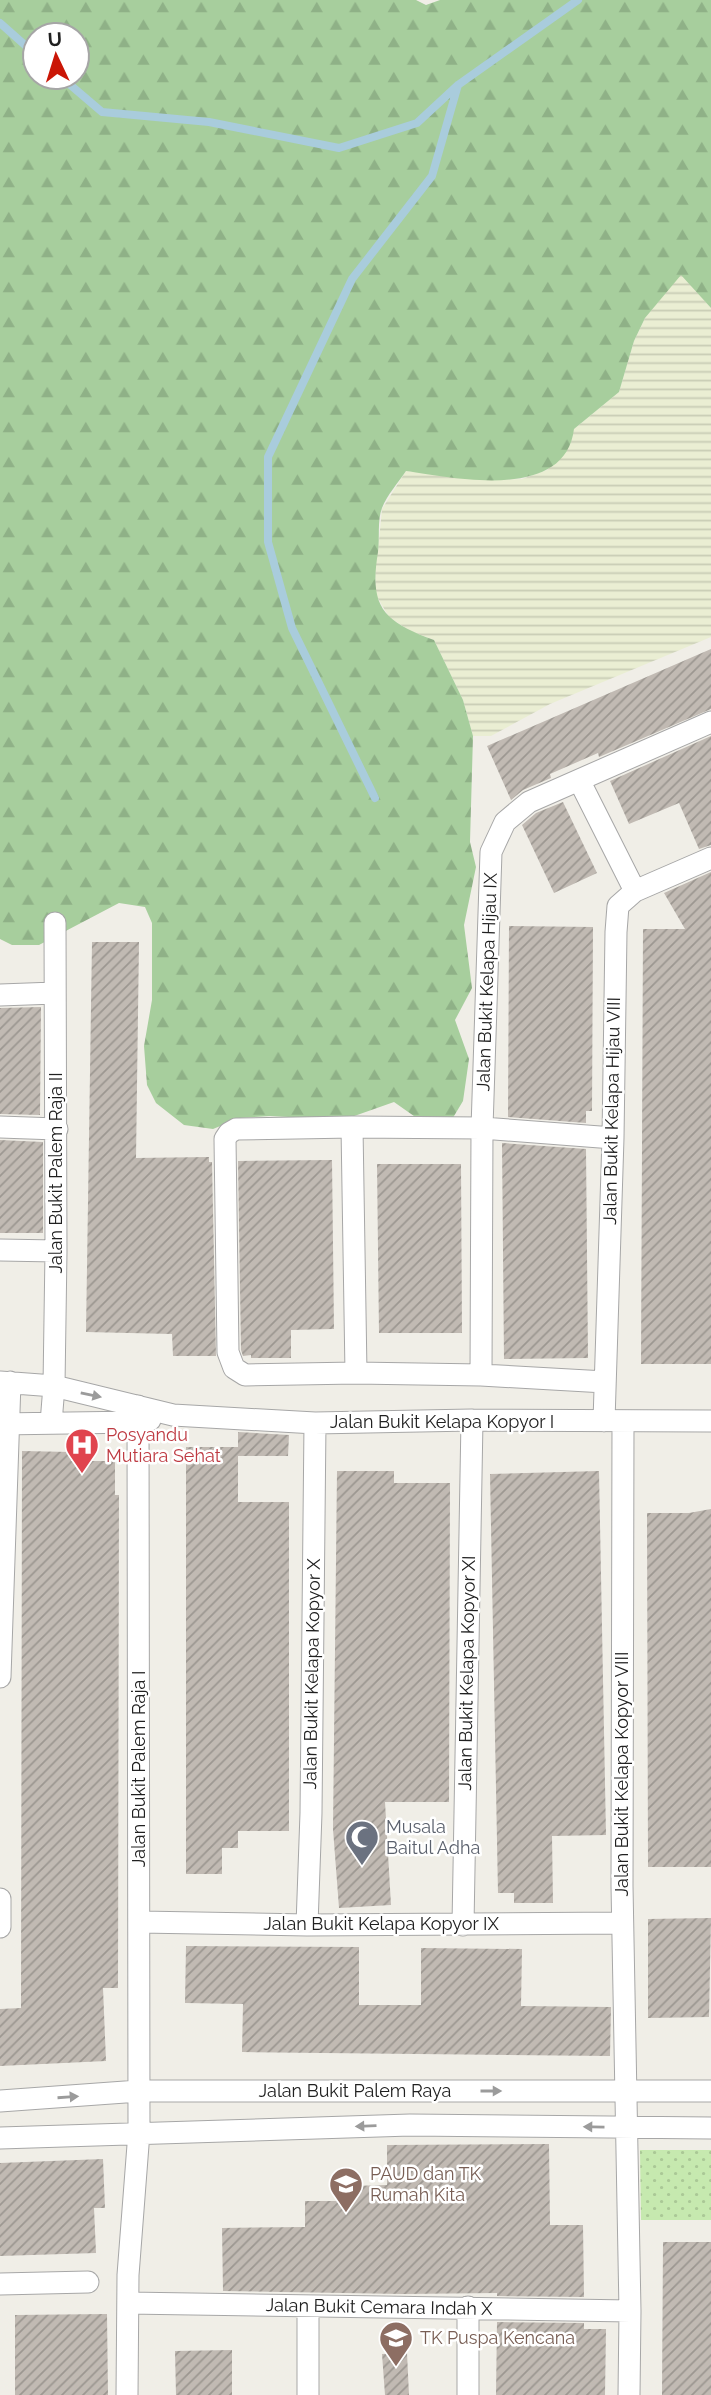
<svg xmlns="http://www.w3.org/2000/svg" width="711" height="2395" font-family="Raleway,sans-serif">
	<defs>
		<pattern id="farmland-rules" width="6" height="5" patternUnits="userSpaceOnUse" patternTransform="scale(1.75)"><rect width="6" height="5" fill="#eaeed3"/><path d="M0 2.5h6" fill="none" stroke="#c8ccb5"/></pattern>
		<pattern id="grass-dots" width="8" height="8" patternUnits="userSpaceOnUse" patternTransform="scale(1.75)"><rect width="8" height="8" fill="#c6e9af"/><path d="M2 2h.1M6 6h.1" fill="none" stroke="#aac896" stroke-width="1.8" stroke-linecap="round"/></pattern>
		<pattern id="forest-firs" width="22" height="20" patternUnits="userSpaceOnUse" patternTransform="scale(1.75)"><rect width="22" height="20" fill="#a7ce9d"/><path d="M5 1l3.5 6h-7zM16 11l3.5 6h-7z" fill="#8fb187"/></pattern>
		<pattern id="building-hatch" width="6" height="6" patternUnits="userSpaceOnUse" patternTransform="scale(1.75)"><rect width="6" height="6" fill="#c1bab3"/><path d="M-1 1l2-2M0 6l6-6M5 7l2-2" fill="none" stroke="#9c9791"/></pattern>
	</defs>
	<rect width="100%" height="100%" fill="#f0eee7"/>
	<path fill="url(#farmland-rules)" d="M681,274L711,308V637L550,704L491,736H473L463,700L434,640L410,631L389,617L376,595L375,565L378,551L382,509L406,471L496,480L522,479L547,470L565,452L574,429L619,392L634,341L645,318Z"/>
	<path fill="url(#grass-dots)" d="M640,2150H711V2220H641Z"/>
	<path fill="url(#forest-firs)" fill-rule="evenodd" d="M0,0H416L426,5L440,0H711V308L681,275L645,318L634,341L619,392L574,429C565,502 454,478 406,471C398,483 387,495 382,508C377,521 380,538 378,552C369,607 383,621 434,640L463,700L473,736L470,842L476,867L464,925L472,988L455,1020L469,1059L463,1101L451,1121H421L394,1102L343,1120L270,1116L240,1118L213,1129L184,1125L156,1103L147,1085L144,1046L152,1000V923L145,907L119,903L39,945H12L0,939ZM35,35H77V77H35Z"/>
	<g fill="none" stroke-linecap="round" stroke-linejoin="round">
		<path stroke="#a9ccdc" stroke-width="8" d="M0,23L35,54
			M61,77L102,112L209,122L339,148L417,123L458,85L578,0
			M375,798L292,628L268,542V457L352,279L432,176L458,85"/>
	</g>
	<path fill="url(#building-hatch)" d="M711,649V709L599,757L598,753L550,774L551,778L523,790L511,800L487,746Z
		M711,736V845L699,849L679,803L629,824L610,781Z
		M563,802L597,873L554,893L522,825L536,813Z
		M711,872V1364H641L643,929H685L664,893Z
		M509,926L593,927L592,1111H586V1123L508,1117Z
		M92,942H139L136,1158L209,1157V1162H212L216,1356H173L172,1334L86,1332Z
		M41,1007L40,1115L0,1114V1008Z
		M0,1140L43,1142V1233H0Z
		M502,1143L586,1149L588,1358L504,1359Z
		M332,1160L334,1329L291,1330V1358H251V1355L243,1356L241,1350L238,1161Z
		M377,1164H461L462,1333H379Z
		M238,1432L289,1435L288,1456H238V1502H289V1831H238V1848H222V1874H186V1447H238Z
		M22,1451L71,1452V1461H115V1495H119L118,1988H103L106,2061L0,2066V2009L21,2008Z
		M337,1471H394V1483H450L449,1802H385L391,1905L339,1908L333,1829Z
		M599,1471L606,1835L552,1836L553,1903H514V1893H498L490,1474Z
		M711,1509V1867H648L647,1513H689Z
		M711,1918L709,2017L648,2018V1919Z
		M186,1946L359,1947V2005H421V1948L522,1949L521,2006L611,2007L610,2056L242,2052L243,2004L185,2003Z
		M549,2144L550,2225H583L584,2297L497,2296V2293L403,2294L223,2291L222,2228L305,2227V2201H350V2186L387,2185V2145Z
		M103,2159L105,2208H94L96,2253L0,2256V2163Z
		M663,2242H711V2395H662Z
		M107,2314L108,2395H15V2315Z
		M497,2322L584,2323V2329H606L605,2395H496Z
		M232,2350V2395H176L175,2351Z
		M407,2353L409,2395H385L382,2354Z"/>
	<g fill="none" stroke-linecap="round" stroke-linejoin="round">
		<g stroke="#a7a7a7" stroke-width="23">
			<path id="minor" d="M579,780L635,891
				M0,995L55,993
				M0,1127L57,1129
				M352,1127L482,1128L613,1138
				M0,1250L56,1251
				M356,1373L352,1127L236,1129L229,1133L225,1139L228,1352L234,1368L245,1375L356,1373L481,1375L605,1382
				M481,1375L482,1128L491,852L505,822L529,802L711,722
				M0,1382L54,1386L173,1415L315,1423L472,1420L711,1421
				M604,1421L613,1138L616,932L618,906L635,891L711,858
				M623,1421L622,1886L630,2311L629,2395
				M51,1423L54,1386L56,1251L55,923
				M0,1424L138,1422L150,1420
				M0,1677L10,1382
				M0,1899V1927
				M140,1922L307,1925L622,1923
				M307,1925L311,1813L315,1423
				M463,1925L472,1420
				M0,2101L139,2091H711
				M0,2138L410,2125L711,2128
				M0,2284L88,2282
				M128,2303L630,2311
				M308,2307V2395
				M127,2395L128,2275L139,2132L138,1406
				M468,2395V2307"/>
		</g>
		<use href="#minor" stroke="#fff" stroke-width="21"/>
	</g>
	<defs><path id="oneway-solid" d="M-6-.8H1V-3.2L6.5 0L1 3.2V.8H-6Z" transform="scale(1.75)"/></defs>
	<g fill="#9b9b9b">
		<use href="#oneway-solid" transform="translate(91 1395) rotate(12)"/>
		<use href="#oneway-solid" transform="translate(491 2091)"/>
		<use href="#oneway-solid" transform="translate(68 2097) rotate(-4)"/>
		<use href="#oneway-solid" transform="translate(366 2126) rotate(178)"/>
		<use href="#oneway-solid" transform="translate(594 2127) rotate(-179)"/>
	</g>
	<defs>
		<g id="hospital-pin" transform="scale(1.75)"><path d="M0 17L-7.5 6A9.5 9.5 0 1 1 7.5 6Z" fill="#e0444e" stroke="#fff"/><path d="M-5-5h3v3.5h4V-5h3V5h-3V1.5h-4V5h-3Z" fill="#fff"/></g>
		<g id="mosque-pin" transform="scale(1.75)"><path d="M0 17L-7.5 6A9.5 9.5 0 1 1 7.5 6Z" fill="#6b7280" stroke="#fff"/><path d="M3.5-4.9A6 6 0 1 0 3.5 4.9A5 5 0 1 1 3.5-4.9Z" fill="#fff"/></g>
		<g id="school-pin" transform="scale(1.75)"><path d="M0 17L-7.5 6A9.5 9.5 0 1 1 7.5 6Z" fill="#8d6e63" stroke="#fff"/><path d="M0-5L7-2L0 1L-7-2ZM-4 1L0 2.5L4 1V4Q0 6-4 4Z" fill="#fff"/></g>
	</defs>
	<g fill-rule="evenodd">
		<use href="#hospital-pin" x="82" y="1445"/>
		<use href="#mosque-pin" x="362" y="1837"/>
		<use href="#school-pin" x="346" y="2184"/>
		<use href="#school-pin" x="396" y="2338"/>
	</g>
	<g text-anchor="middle" stroke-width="5" stroke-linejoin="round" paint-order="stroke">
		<g font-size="18" fill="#202020" stroke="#fff">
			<text transform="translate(487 982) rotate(-88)" y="6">Jalan Bukit Kelapa Hijau IX</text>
			<text transform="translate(612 1111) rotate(-89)" y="6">Jalan Bukit Kelapa Hijau VIII</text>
			<text transform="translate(56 1173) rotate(-90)" y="6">Jalan Bukit Palem Raja II</text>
			<text x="442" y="1428">Jalan Bukit Kelapa Kopyor I</text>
			<text transform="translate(467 1673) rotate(-89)" y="6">Jalan Bukit Kelapa Kopyor XI</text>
			<text transform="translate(312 1674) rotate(-89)" y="6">Jalan Bukit Kelapa Kopyor X</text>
			<text transform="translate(139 1769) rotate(-90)" y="6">Jalan Bukit Palem Raja I</text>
			<text transform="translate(622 1774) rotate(-90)" y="6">Jalan Bukit Kelapa Kopyor VIII</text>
			<text x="381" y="1930">Jalan Bukit Kelapa Kopyor IX</text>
			<text x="355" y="2097">Jalan Bukit Palem Raya</text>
			<text transform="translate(379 2307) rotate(1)" y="6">Jalan Bukit Cemara Indah X</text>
		</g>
		<g font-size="18" fill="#be3a42" stroke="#fff" text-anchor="start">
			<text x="106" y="1441">Posyandu<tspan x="106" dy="21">Mutiara Sehat</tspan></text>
		</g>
		<g font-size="18" fill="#5b616d" stroke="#fff" text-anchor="start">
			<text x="386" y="1833">Musala<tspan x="386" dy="21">Baitul Adha</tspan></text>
		</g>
		<g font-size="18" fill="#785e54" stroke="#fff" text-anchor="start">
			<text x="370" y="2180">PAUD dan TK<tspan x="370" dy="21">Rumah Kita</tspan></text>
			<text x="420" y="2344">TK Puspa Kencana</text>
		</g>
	</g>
	<g transform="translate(56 56) rotate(356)"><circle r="33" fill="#ffffff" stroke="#a6a6a6" stroke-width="2"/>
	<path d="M0-5L12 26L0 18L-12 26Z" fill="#ca1606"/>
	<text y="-10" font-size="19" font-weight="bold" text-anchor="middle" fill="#202020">U</text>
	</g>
</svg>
